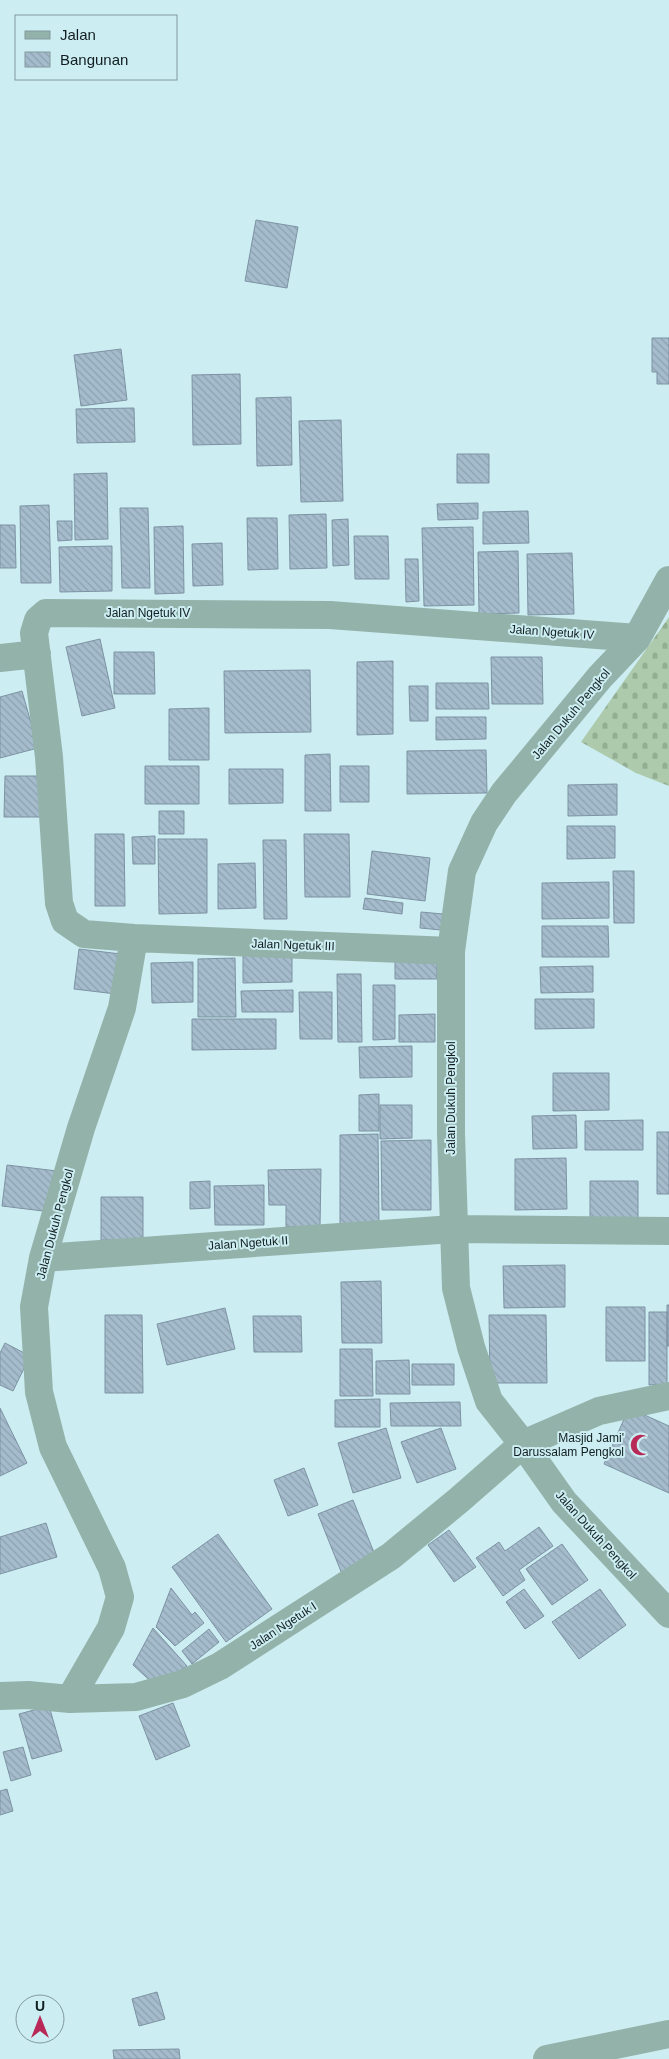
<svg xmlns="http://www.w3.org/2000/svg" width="669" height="2059" font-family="Helvetica,sans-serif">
	<defs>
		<pattern id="cemetery-stones" width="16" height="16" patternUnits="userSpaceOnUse" patternTransform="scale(1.25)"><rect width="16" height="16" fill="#adcbac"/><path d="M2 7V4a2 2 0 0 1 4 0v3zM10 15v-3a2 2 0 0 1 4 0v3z" fill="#94ae94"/></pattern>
		<pattern id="building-back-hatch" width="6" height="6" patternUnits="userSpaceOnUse" patternTransform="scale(1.25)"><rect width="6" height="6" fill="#a5bccd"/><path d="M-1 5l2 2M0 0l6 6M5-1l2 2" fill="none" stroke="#8da1b0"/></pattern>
	</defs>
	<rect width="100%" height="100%" fill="#ccedf2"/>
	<path fill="url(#cemetery-stones)" d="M669,617V786L636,773L581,742Z"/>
	<path fill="url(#building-back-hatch)" stroke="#7d93a3" d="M256,220L298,227L287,288L245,281Z
		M652,338H669V384H657V372H652Z
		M121,349L127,400L81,406L74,355Z
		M240,374L241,444L193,445L192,375Z
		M291,397L292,465L257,466L256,398Z
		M134,408L135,442L77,443L76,409Z
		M341,420L343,501L301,502L299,421Z
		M457,454H489V483H457Z
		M107,473L108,539L75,540L74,474Z
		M478,503V519L438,520L437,504Z
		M49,505L51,583H21L20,506Z
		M120,508H148L150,588H122Z
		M528,511L529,543L483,544V512Z
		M326,514L327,568L290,569L289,515Z
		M247,518H277L278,569L248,570Z
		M348,519L349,565L333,566L332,520Z
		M57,521H72V540L58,541Z
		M0,525H15L16,568H0Z
		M183,526L184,593L155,594L154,527Z
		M473,527L474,605L424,606L422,528Z
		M354,536H388L389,579H355Z
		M222,543L223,585L193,586L192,544Z
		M112,546V591L60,592L59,547Z
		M518,551L519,613L479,614L478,552Z
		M572,553L574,614L528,615L527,554Z
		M405,559H418L419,601L406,602Z
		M100,639L115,708L82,716L66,647Z
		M114,652H154L155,694H114Z
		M491,657H542L543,704H492Z
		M393,661V734L357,735V662Z
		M310,670L311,732L225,733L224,671Z
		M436,683H488L489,709H436Z
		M409,686H428V721H410Z
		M22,691L38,748L0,758V697Z
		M209,708V760H169V709Z
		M436,717H486V739L436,740Z
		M486,750L487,793L407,794V751Z
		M330,754L331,811H305V755Z
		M145,766H199V804H145Z
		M340,766H369V802H340Z
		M229,769H283V803L229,804Z
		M5,776H41L40,817H4Z
		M617,784V815L568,816V785Z
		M159,811H184V834H159Z
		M567,826H615V858L567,859Z
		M95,834H124L125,906H95Z
		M304,834H349L350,897H305Z
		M155,836V864H133L132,837Z
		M158,839H207V913L159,914Z
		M263,840H286L287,919H264Z
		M372,851L430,858L425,901L367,894Z
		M255,863L256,908L218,909V864Z
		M613,871H634V923H614Z
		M609,882V918L542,919V883Z
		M365,898L403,903L402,914L363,909Z
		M421,912L443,914L441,930L420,928Z
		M542,926H608L609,957H542Z
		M79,949L121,954L116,994L74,989Z
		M243,949H292V982L243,983Z
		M235,958L236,1017H198V959Z
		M395,959H437V979H395Z
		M193,962V1002L152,1003L151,963Z
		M593,966V992L541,993L540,967Z
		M337,974H361L362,1042H338Z
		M373,985H395V1039L373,1040Z
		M293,990V1012H242L241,991Z
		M299,992H332V1039H300Z
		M535,999H594V1028L535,1029Z
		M435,1014V1042H399V1015Z
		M192,1019H276V1049L192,1050Z
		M412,1046V1077L360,1078L359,1047Z
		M553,1073H609V1110L553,1111Z
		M379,1094V1131H359V1095Z
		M380,1105H412V1138L380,1139Z
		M576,1115L577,1148L533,1149L532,1116Z
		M643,1120V1150H585V1121Z
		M657,1132H669V1194H657Z
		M378,1134L379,1223L340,1224V1135Z
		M431,1140V1210H382L381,1141Z
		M566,1158L567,1209L515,1210V1159Z
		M7,1165L57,1171L51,1212L2,1206Z
		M321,1169L320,1226L286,1227V1205H269L268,1170Z
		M210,1181V1208L190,1209V1182Z
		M590,1181H638V1220L590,1221Z
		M264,1185V1225H215L214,1186Z
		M101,1197H143V1240H101Z
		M565,1265V1307L504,1308L503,1266Z
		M381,1281L382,1343H342L341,1282Z
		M667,1305H669V1346H667Z
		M606,1307H645V1361H606Z
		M225,1308L235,1349L167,1365L157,1324Z
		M649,1312H667V1384L649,1385Z
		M105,1315H142L143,1393H105Z
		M489,1315H546L547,1383H490Z
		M253,1316H301L302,1352H254Z
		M5,1343L30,1356L13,1391L0,1385V1353Z
		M340,1349H372L373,1396H340Z
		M409,1360L410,1394H376V1361Z
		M412,1364H454V1385H412Z
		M380,1399V1427H335V1400Z
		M460,1402L461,1426H391L390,1403Z
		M0,1408L27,1463L0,1476Z
		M629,1408L669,1426V1493L604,1464Z
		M386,1428L401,1478L353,1493L338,1443Z
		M441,1428L456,1469L417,1483L401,1442Z
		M304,1468L318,1505L288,1516L274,1480Z
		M353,1500L377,1560L342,1574L318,1514Z
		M46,1523L57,1557L0,1574V1537Z
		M539,1527L553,1546L519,1570L525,1580L503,1596L476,1558L499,1542L505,1551Z
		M449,1530L476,1567L454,1582L428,1545Z
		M218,1534L272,1609L226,1642L172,1567Z
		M562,1544L588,1580L552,1605L526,1569Z
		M171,1588L192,1615L195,1612L204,1623L175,1646L156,1627Z
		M524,1589L544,1616L525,1629L506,1602Z
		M600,1589L626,1625L579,1659L552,1622Z
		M153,1628L187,1666L157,1687L133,1665Z
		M209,1629L219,1642L192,1664L182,1651Z
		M173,1703L190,1746L156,1760L139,1716Z
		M49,1706L62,1751L32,1759L19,1714Z
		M23,1747L31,1775L11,1781L3,1752Z
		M7,1789L13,1811L0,1815V1791Z
		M157,1992L165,2019L139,2026L132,1999Z
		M179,2049L180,2059H114L113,2050Z"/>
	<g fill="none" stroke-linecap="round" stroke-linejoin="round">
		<path stroke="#93b2a9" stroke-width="28" d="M669,580L637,638L600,677L504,793L484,823L462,871L451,951V1134L456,1288L471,1347L489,1401L523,1444L564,1502L669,1614
			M0,658L37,654
			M451,951L134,938L84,934L65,921L59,903L49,757L34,633L38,620L46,613L330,615L637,638
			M43,1258L453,1229L669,1231
			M0,1696L28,1695L70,1699L136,1697L183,1684L220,1666L391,1556L459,1500L523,1444L599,1411L669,1396
			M70,1699L111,1628L120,1597L112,1568L53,1447L39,1392L34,1307L43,1258L81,1128L122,1008L134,938
			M547,2059L669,2034"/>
	</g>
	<defs>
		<g id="mosque-bare" transform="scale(1.725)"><path d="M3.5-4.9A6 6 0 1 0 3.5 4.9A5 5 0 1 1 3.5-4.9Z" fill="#b82957" stroke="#ccedf2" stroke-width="2.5" paint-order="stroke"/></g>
	</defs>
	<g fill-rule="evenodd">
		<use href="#mosque-bare" x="641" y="1445"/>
	</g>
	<g text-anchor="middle" stroke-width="4" stroke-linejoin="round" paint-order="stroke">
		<g font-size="12" fill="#121e20" stroke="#ccedf2">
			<text x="148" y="617">Jalan Ngetuk IV</text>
			<text transform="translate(552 632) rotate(4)" y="4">Jalan Ngetuk IV</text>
			<text transform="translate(571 714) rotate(-50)" y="4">Jalan Dukuh Pengkol</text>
			<text transform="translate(293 945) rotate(2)" y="4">Jalan Ngetuk III</text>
			<text transform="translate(451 1098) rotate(-90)" y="4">Jalan Dukuh Pengkol</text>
			<text transform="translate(55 1224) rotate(-75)" y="4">Jalan Dukuh Pengkol</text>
			<text transform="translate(248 1243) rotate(-4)" y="4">Jalan Ngetuk II</text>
			<text transform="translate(596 1535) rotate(48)" y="4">Jalan Dukuh Pengkol</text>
			<text transform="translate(283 1626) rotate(-33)" y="4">Jalan Ngetuk I</text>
		</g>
		<g font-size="12" fill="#121e20" stroke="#ccedf2" text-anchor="end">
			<text x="624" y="1442">Masjid Jami'<tspan x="624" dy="14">Darussalam Pengkol</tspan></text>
		</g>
	</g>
	<rect x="15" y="15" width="162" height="65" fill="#ccedf2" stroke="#829a9e"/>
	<rect x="25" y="31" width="25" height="8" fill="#93b2a9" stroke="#829a9e"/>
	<text x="60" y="40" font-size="15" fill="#121e20">Jalan</text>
	<rect x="25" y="52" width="25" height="15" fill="url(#building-back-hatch)" stroke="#829a9e"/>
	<text x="60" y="65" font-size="15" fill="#121e20">Bangunan</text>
	<g transform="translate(40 2019)"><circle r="24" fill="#ccedf2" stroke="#829a9e"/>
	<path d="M0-4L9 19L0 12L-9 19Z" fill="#b82957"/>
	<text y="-8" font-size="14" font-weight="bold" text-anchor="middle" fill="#121e20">U</text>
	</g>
</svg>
